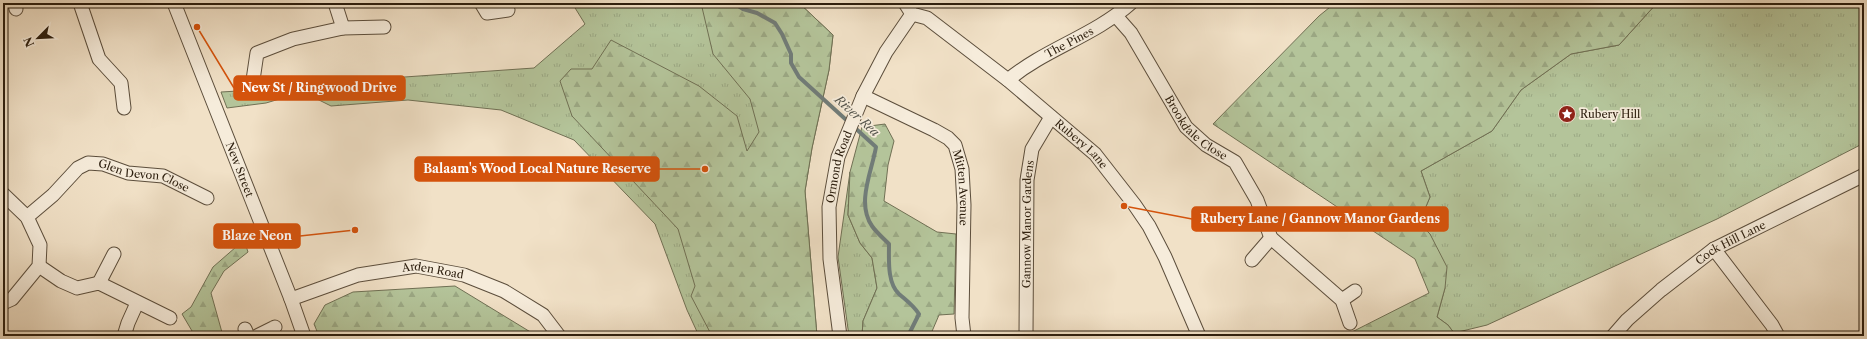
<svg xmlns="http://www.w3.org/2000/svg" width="1867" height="339" font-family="'Libre Caslon Text',serif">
	<defs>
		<pattern id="grass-tufts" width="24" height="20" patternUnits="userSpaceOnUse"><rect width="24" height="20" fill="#b4c49a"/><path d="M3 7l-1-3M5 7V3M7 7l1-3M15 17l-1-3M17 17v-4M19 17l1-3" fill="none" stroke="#9ba884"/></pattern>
		<pattern id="forest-firs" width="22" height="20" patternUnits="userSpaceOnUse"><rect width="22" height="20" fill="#b4c49a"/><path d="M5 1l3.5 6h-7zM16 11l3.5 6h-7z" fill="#9ba884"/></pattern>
	</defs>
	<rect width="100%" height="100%" fill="#f1e1c7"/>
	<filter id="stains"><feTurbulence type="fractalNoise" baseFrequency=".005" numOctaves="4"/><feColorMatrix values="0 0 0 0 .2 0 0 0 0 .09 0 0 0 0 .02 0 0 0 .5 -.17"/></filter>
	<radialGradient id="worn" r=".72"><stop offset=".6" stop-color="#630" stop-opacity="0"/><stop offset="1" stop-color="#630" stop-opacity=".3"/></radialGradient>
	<path fill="url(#grass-tufts)" stroke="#707054" d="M572,3H799L833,35L829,70L812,148L805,191L817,336H699L687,310L655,224L574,140L501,110L408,100L331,106L303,92L266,103L227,108L221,92L289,88L347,81L534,68L585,24Z
		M1657,3H1864V143L1717,219L1487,325L1454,333L1448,325L1437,317L1445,288L1435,247L1430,234L1419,223L1430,197L1421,171L1492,131L1521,90L1571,54L1619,45Z
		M850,172L848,215L860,243L872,258L877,288L863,321L862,336H849L838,257Z"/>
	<path fill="url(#forest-firs)" stroke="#707054" d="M701,3H799L833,35L829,70L812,148L805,191L817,336H712L691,296L695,286L678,229L572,116L560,81L571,69H592L611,40L699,86L737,116L747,151L759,132L750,99L713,54Z
		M1335,3H1657L1619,45L1571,54L1521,90L1492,131L1421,171L1430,197L1419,223L1430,234L1447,267L1445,288L1437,317L1448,325L1454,333L1450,336H1344L1429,293L1415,259L1213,124L1319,16Z
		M885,124L894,141L888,165L884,201L937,232L956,234L954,314L939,315L930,336H862L863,321L877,288L872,258L860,243L848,215L850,172L862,127Z
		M244,240L248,252L224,271L211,293L223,336H195L182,314L191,307L213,267Z
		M455,286L537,336H319L314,324L325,305L353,292Z"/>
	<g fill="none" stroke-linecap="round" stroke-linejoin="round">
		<path stroke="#717c78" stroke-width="4" d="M734,3L743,9L757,13L775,23L782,34L791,54V63L799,77L876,147C872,171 856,203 872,226C876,232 883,238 889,244C889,259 887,283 899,294C907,301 913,305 919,314L908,336"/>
		<g stroke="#5c4e3c" stroke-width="15">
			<g id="minor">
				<path d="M15,3L16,9"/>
				<path d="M80,3L99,59L121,83L124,108"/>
				<path id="s1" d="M174,3L291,299L304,336"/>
				<path d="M335,3L343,28L384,27"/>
				<path d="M481,3L487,13L508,10"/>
				<path id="s2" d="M905,3L912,14L927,18L1008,80L1095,154L1134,204L1149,226L1165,257L1199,336"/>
				<path id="s3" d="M1116,16L1131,33L1186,127L1206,145L1235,162L1257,200L1271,238L1342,300L1350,323"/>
				<path d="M253,80L257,53L293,39L343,28"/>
				<path id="s4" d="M1008,80C1045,49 1094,36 1131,3"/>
				<path id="s5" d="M863,96L934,130L948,138L955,145L962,169L964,205L962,318L964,336"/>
				<path d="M3,194L27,217L40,245L39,266L12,299L3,303"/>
				<path id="s6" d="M27,217L53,195L78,168L88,163L103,164L128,173L163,176L207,198"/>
				<path d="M1714,249L1772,325L1778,336"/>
				<path d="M1252,260L1271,238"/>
				<path d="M39,266L61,281L77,288L99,283L170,318"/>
				<path d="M99,283L114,254"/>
				<path id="s7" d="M291,299L358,275L416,266L464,275L504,291L543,315L559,336"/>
				<path d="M1342,300L1355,291"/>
				<path d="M245,329L248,336"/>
				<path d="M124,336L128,323L137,303"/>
				<path d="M257,336L275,327"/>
				<path id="s8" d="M840,336L830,259L829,207L838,157L863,96L886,52L912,14"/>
				<path id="s9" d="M1026,336L1027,180L1032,149L1051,117"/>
				<path id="s10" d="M1613,336L1627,320L1661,290L1714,249L1864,175"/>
			</g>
		</g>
		<use href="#minor" stroke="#f6ecdb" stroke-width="13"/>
	</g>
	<defs>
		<g id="sight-disc" transform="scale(0.9)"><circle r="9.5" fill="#8f2418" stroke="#f6ecdb"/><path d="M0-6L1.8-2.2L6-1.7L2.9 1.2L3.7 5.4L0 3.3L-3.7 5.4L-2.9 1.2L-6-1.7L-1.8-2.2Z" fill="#fff"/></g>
	</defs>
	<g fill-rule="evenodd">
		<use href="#sight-disc" x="1567" y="114"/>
	</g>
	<g text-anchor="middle" stroke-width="3.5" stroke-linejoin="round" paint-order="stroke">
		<g font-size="11" fill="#2b1d0d" stroke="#f6ecdb">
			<text dy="4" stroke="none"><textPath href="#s4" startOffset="72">The Pines</textPath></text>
			<text dy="4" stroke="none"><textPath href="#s3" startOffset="139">Brookdale Close</textPath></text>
			<text dy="4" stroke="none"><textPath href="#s2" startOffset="228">Rubery Lane</textPath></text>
			<text dy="4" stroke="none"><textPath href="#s8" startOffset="171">Ormond Road</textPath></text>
			<text dy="4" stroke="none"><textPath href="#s1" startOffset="179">New Street</textPath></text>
			<text dy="4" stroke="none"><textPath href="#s6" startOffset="140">Glen Devon Close</textPath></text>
			<text dy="4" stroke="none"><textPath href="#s5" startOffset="148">Mitten Avenue</textPath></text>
			<text dy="4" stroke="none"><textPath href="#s9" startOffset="112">Gannow Manor Gardens</textPath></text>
			<text dy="4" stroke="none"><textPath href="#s10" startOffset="151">Cock Hill Lane</textPath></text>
			<text dy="4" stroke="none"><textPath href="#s7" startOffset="147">Arden Road</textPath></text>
		</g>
		<g font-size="11" fill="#2b1d0d" stroke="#f6ecdb" text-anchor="start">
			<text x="1580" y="118">Rubery Hill</text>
		</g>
		<g font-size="12" font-style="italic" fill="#54544c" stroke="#f6ecdb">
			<text transform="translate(857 116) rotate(42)" y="4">River Rea</text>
		</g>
	</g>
	<path fill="none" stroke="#d5530c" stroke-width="1.5" d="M197 27L234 88M705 169L659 169M1124 206L1192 219M355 230L300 236"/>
	<g fill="#d5530c" stroke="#f6ecdb" stroke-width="1.5">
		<circle cx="197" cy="27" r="4"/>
		<circle cx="705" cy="169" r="4"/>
		<circle cx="1124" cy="206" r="4"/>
		<circle cx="355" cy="230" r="4"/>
	</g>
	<g fill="#d5530c" stroke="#d5530c" stroke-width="1.5">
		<rect x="234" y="76" width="171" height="24" rx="4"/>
		<rect x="415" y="157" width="244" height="24" rx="4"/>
		<rect x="1192" y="207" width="256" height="24" rx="4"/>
		<rect x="214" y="224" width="86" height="24" rx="4"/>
	</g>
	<g font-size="12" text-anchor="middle" font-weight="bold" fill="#fff">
		<text x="319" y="92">New St / Ringwood Drive</text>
		<text x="537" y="173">Balaam's Wood Local Nature Reserve</text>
		<text x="1320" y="223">Rubery Lane / Gannow Manor Gardens</text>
		<text x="257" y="240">Blaze Neon</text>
	</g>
	<rect width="1867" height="339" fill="none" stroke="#f1e1c7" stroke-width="16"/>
	<rect x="4" y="4" width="1859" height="331" fill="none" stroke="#2b1d0d" stroke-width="2"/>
	<rect x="8" y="8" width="1851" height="323" fill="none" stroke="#2b1d0d"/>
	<g transform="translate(38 38) rotate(246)" stroke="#f6ecdb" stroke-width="3" paint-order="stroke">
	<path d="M0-3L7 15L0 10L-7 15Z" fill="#2b1d0d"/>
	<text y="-6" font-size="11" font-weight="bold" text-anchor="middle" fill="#2b1d0d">N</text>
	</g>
	<rect width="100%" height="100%" filter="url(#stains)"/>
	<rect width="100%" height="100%" fill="url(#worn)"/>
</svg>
